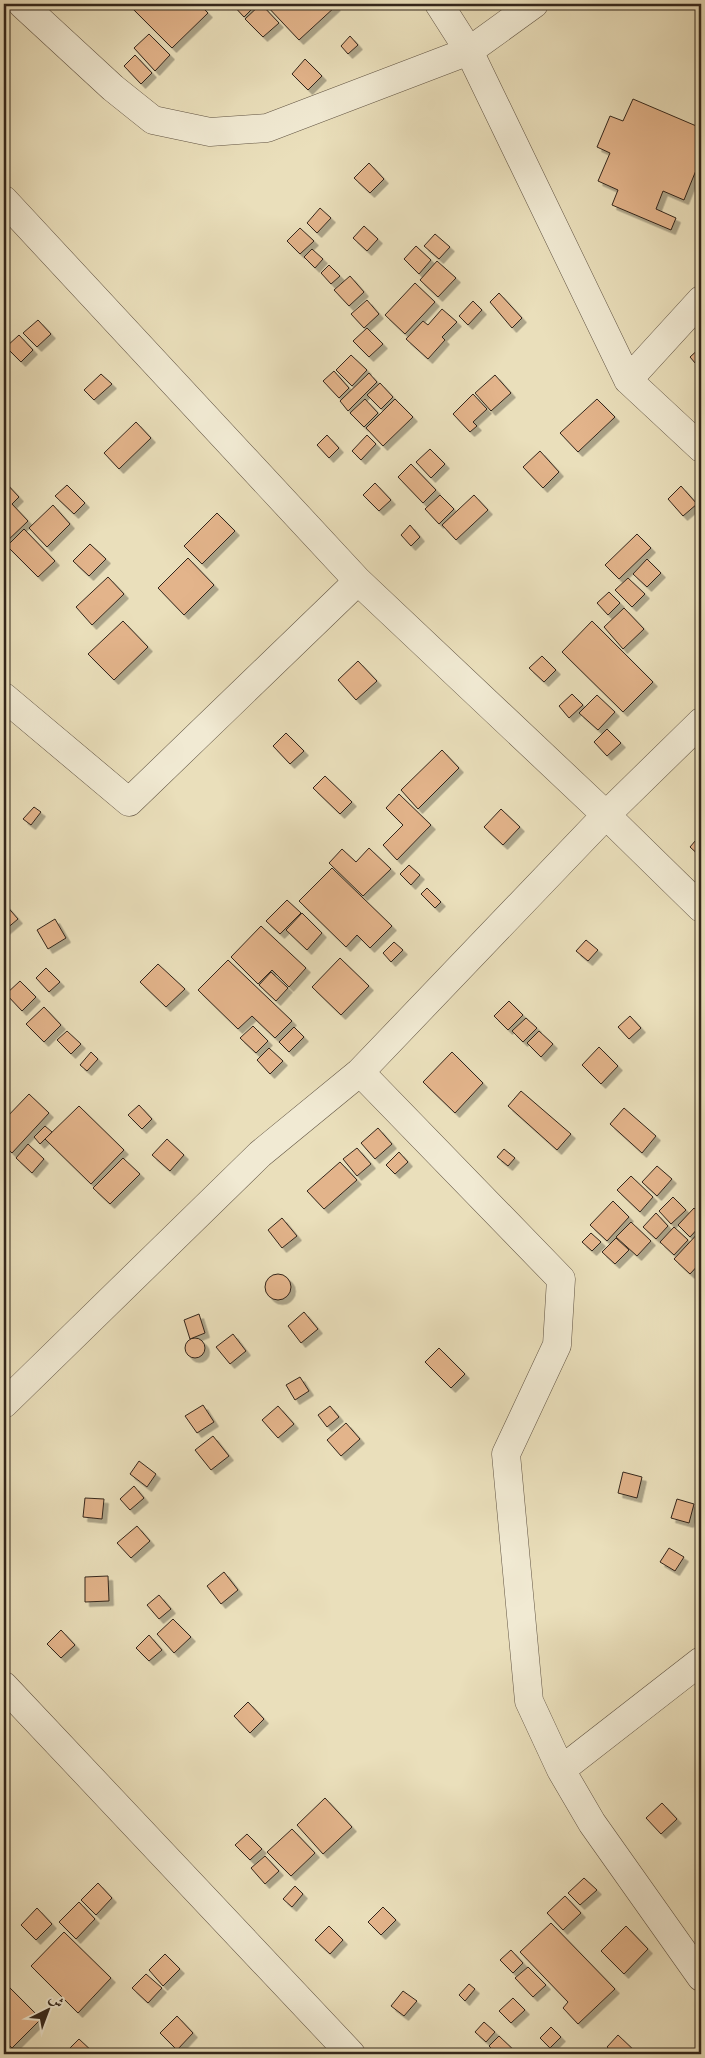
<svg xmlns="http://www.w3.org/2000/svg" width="705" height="2058" font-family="Cardo,Amiri,serif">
	<defs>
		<filter id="shadow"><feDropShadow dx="4.5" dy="4.5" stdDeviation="0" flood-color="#0004"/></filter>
	</defs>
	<rect width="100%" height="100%" fill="#eadfbb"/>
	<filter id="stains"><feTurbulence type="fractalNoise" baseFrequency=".004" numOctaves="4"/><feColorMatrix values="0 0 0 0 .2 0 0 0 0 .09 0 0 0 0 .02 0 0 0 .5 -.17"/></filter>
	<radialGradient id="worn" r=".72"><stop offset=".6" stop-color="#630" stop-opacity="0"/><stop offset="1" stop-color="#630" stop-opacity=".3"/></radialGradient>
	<path fill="#e3b48b" stroke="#33261b" filter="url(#shadow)" d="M128,4H199L208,13L172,48Z
		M232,4H257L244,17Z
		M261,4L279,23L263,37L245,19Z
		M265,4H333L336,6L299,40Z
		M149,34L170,55L155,71L134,48Z
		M350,36L358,45L348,54L341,46Z
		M135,55L152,73L141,84L124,66Z
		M305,59L322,76L308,90L292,74Z
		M633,99L701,128V158L684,200L663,191L656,209L676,218L671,230L612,205L618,190L598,181L610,153L597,147L610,116L623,121Z
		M369,163L384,179L370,193L354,178Z
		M320,208L331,218L317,233L307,223Z
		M364,226L378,239L367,251L353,238Z
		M300,228L314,241L300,254L287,241Z
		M435,234L450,247L439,259L424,246Z
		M416,246L431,260L419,274L404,259Z
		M312,249L323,259L315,268L304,257Z
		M437,261L456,278L438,297L420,280Z
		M329,265L340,276L331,284L321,273Z
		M350,276L364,292L349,306L334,290Z
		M415,283L435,302L405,334L385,315Z
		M499,293L522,318L512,328L490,302Z
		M367,300L379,314L364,328L351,314Z
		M473,301L482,310L468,325L459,316Z
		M442,309L457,322L442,337L445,340L428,359L406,339L423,321L428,325Z
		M38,320L51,334L37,347L23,333Z
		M367,328L383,344L369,357L353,341Z
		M19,335L33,350L21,362L6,347Z
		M701,347V370L690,357Z
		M351,355L367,370L352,386L336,370Z
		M334,371L349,388L339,398L323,381Z
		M369,373L377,382L348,411L340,401Z
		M101,374L112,384L94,400L84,390Z
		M495,375L511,393L491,411L475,393Z
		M380,383L393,397L381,409L367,395Z
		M473,394L487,409L473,422L477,426L470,432L453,414Z
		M365,399L378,413L364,427L350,413Z
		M395,399L413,417L383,446L366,428Z
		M597,399L615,417L578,452L560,433Z
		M136,422L151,438L119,469L104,453Z
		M327,435L339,448L329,458L317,445Z
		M367,435L376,444L361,460L352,451Z
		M430,449L445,464L431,478L416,462Z
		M540,451L559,472L543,488L523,467Z
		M411,464L436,490L423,503L398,477Z
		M4,481L19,497L12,504L28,521L4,544Z
		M375,483L391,500L379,511L363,495Z
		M67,485L85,503L74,514L55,496Z
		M681,486L697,504L683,516L668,499Z
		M440,495L454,509L439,524L425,509Z
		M474,495L488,510L456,540L442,525Z
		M53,505L70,524L47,547L29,528Z
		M217,513L235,531L202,564L184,546Z
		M410,525L420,537L411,546L401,535Z
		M24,529L55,561L38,577L7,546Z
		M637,534L651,548L619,579L605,565Z
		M90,544L106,559L89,576L73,561Z
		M188,558L214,585L184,615L158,588Z
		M647,559L661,573L647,587L633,574Z
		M108,577L124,594L92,625L76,607Z
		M628,578L645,594L632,607L615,590Z
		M609,592L620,603L608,615L597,603Z
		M624,608L644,629L623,649L604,627Z
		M123,621L148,647L114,680L88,654Z
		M592,621L653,682L623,712L562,652Z
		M542,656L556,670L544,682L529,668Z
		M358,661L377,681L356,700L338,680Z
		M572,694L583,705L569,718L559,706Z
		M597,695L615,712L598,730L579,713Z
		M607,729L621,743L607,756L594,742Z
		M286,733L304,751L290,764L273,746Z
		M442,750L459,768L418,809L401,790Z
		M325,776L352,802L340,814L313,788Z
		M399,794L431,825L397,860L383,845L403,825L386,808Z
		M34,807L41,812L31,825L23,819Z
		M501,809L520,827L503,845L484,827Z
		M701,834V857L690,847Z
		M369,848L391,869L363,896L329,863L342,849L356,862Z
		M409,865L420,875L411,885L400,874Z
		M332,868L392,926L370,948L357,935L346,947L299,901Z
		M427,888L441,902L435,908L421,894Z
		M287,900L301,913L280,934L266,921Z
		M4,903L18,919L5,930L4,928Z
		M302,913L322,933L307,950L286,930Z
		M55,919L66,938L48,949L37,930Z
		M261,926L306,968L289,987L272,970L258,984L231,957Z
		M586,940L598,950L588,961L576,951Z
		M394,942L403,950L391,962L383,953Z
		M340,958L369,986L341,1015L312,987Z
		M228,960L292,1021L275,1038L252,1016L238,1029L198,990Z
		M158,964L185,989L166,1007L140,982Z
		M46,968L60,982L49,992L36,978Z
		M271,972L288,988L276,1001L259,985Z
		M20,981L36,997L22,1011L6,994Z
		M509,1001L523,1015L508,1030L494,1016Z
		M44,1007L61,1025L44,1042L26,1024Z
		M630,1016L641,1028L629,1039L618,1027Z
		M526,1018L537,1028L523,1042L512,1031Z
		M253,1026L268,1041L256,1053L240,1038Z
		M294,1027L304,1037L289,1052L279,1042Z
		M67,1031L81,1044L71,1054L57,1040Z
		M539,1031L553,1044L541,1057L527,1043Z
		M599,1047L618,1066L601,1084L582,1065Z
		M269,1048L283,1061L270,1074L257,1060Z
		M91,1052L98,1059L87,1071L80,1065Z
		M452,1052L483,1083L455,1113L423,1082Z
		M521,1091L571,1134L557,1150L508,1106Z
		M29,1094L49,1113L12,1153L4,1145V1120Z
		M139,1105L152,1119L142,1129L128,1115Z
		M79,1106L124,1150L91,1184L45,1139Z
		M624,1108L656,1136L642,1153L610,1124Z
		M45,1126L52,1132L40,1144L34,1137Z
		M378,1128L392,1144L375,1159L361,1143Z
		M167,1139L184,1155L170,1171L152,1155Z
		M28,1144L44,1159L32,1173L16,1158Z
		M357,1148L371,1164L357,1176L343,1159Z
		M504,1149L515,1158L508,1166L497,1157Z
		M399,1152L408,1162L395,1174L386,1165Z
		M123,1158L140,1174L110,1204L93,1188Z
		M340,1162L357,1180L324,1209L307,1191Z
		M657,1166L672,1179L657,1196L642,1182Z
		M631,1176L653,1197L640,1212L617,1190Z
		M673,1197L686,1210L671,1224L659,1211Z
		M613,1201L629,1217L607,1241L590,1225Z
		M694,1208L701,1215V1225L690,1237L678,1225Z
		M656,1213L668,1226L656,1239L643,1227Z
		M282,1218L297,1236L282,1248L268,1230Z
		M631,1222L651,1241L637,1256L616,1237Z
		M674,1227L688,1240L674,1255L660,1242Z
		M701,1230V1262L690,1274L674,1259Z
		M591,1233L601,1242L592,1251L582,1242Z
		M616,1238L629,1250L615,1264L602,1252Z
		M265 1287a13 13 0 1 1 26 0a13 13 0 1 1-26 0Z
		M304,1312L318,1329L301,1343L288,1326Z
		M199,1314L205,1333L190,1339L184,1320Z
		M233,1334L246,1351L230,1364L216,1347Z
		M185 1348a10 10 0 1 1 20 0a10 10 0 1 1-20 0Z
		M439,1348L465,1374L451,1388L425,1362Z
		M300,1377L309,1391L295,1400L286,1385Z
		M203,1405L214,1422L197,1433L185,1416Z
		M278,1406L294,1424L278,1438L262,1420Z
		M330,1406L339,1417L327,1427L318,1415Z
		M346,1423L360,1439L341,1456L327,1440Z
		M213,1436L229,1456L211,1470L195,1450Z
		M139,1461L156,1474L147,1487L130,1474Z
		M623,1472L642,1477L637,1498L618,1493Z
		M134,1486L144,1498L130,1510L120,1499Z
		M85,1498L104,1499L102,1519L83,1517Z
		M677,1499L694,1504L689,1523L671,1518Z
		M137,1526L150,1541L131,1558L117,1543Z
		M669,1548L684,1557L675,1571L660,1562Z
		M224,1572L238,1590L221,1604L207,1586Z
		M108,1576L109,1601L85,1602V1577Z
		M159,1595L171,1609L159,1619L147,1605Z
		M173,1619L191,1637L174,1653L157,1634Z
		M61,1630L75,1645L61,1658L47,1644Z
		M149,1635L162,1650L149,1661L136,1648Z
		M248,1702L264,1719L250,1733L234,1716Z
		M325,1798L352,1827L323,1854L297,1825Z
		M662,1803L677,1819L661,1834L646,1818Z
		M292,1829L315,1853L291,1876L267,1852Z
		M247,1834L262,1849L250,1860L235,1845Z
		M265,1856L279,1871L265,1884L251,1868Z
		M584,1878L597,1890L580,1905L568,1893Z
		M98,1883L112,1898L96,1915L81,1900Z
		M295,1886L303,1894L292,1907L283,1899Z
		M565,1896L581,1913L563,1930L547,1913Z
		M79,1902L95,1919L76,1939L59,1922Z
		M383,1907L396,1920L381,1935L368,1922Z
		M37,1908L52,1924L36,1940L21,1925Z
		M551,1923L615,1989L578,2024L563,2008L568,2002L520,1952Z
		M329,1926L343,1940L330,1954L315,1940Z
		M626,1926L648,1949L624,1974L601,1951Z
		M64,1932L111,1978L78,2013L31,1966Z
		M511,1950L523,1963L513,1973L500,1960Z
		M165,1954L180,1969L163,1986L149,1970Z
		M528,1967L546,1985L533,1997L515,1978Z
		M146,1974L162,1988L148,2003L132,1988Z
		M4,1982L41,2019L12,2048L4,2040Z
		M469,1984L475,1989L465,2001L459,1995Z
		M403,1991L417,2001L404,2016L391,2006Z
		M513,1998L525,2010L511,2023L499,2011Z
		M177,2016L193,2033L177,2050L160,2033Z
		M484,2022L495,2032L486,2042L475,2032Z
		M551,2027L561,2037L550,2048L540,2038Z
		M618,2035L638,2054H615L607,2047Z
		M499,2036L518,2054H497L489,2046Z
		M79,2039L95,2054H69L66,2052Z"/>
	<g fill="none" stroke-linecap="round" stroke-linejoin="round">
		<g stroke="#615443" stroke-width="29">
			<path id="minor" d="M22,4L113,88L153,120L210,132L267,128L469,51L534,4
				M439,4L469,51L628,380L701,448
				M4,200L358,581L606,815L701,908
				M628,380L701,300
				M4,697L129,802L358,581
				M360,1072L561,1279L557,1345L506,1454L529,1701L561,1770L592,1823L701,1977
				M4,1404L260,1154L360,1072L606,815L701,722
				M4,1686L351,2054
				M561,1770L701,1661"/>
		</g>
		<use href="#minor" stroke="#f1ead3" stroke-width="28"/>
	</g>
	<rect width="705" height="2058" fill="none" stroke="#eadfbb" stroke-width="20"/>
	<rect x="5" y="5" width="695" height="2048" fill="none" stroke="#33261b" stroke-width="2.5"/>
	<rect x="10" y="10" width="685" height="2038" fill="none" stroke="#33261b"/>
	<g transform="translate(48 2010) rotate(42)" stroke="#f1ead3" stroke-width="4" paint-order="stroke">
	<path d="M0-4L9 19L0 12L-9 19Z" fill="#33261b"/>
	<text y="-8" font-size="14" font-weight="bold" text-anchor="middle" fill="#33261b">ش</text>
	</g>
	<rect width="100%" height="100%" filter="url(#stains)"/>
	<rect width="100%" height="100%" fill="url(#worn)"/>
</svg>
